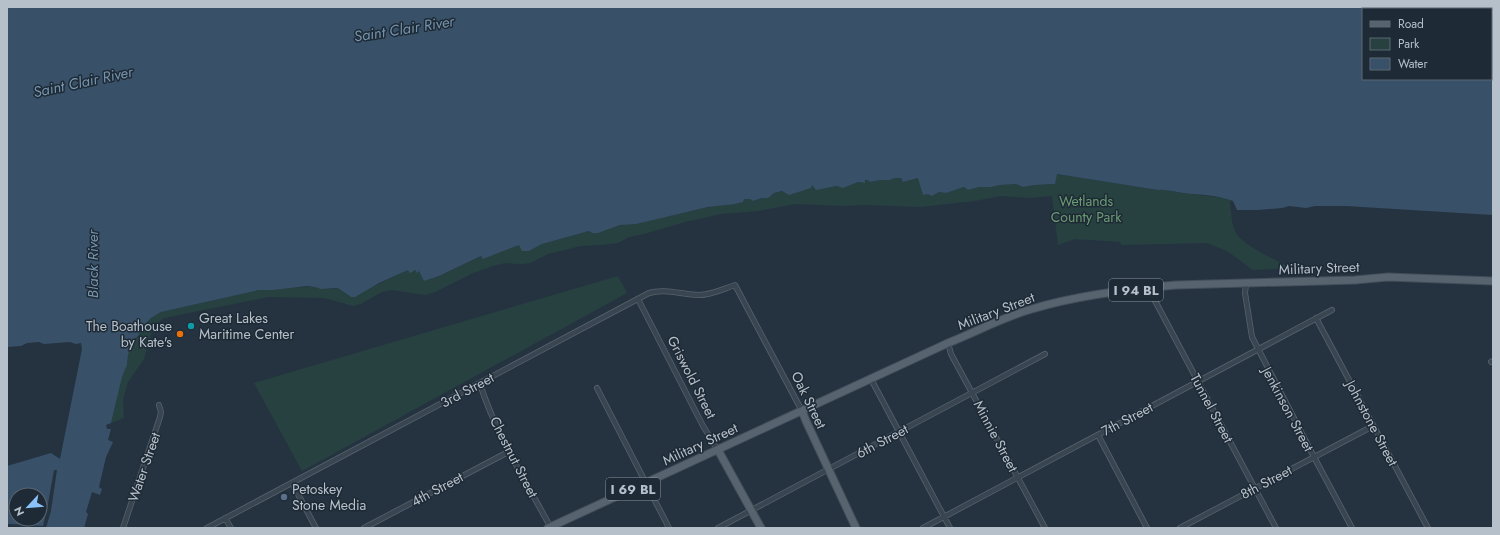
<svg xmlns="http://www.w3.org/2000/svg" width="1500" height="535" font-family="Jost,sans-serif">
	<rect width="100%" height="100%" fill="#253341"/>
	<path fill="#274141" d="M1057,174L1158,190H1167L1181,193L1225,198L1230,199C1231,210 1231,224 1236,233C1242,245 1278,261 1291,268L1253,270L1227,251L1207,243L1122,245L1120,242L1075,239L1058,245L1052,196L1029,198L1001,196L975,201L920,207L866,205L842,206L796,204L758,211L721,214L685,222L644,234L629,237L618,243L601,245L581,246L548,254L530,263L520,264L505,263L493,266L473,273L435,292L425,295L392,290L382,292L361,304L353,306L324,298L268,297L164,318L153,327L144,359L128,382L123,400L124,418L111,423L122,377L127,365L128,355L133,340L138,336L143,326L151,318L161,312L259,290C275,290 290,287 306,287C319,286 323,291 338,288L351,297L408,270L419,271L424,281L439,276L482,256L483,259L519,245L529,251L542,244L589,231L592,233C602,232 611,227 622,225C651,220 680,213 709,207C720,205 732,205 743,202L744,199H750L753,201L762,198H768L774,193L811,185L828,188L837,186L843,188L858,182L862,183L867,180L870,182L881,180H890L894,178H901L903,182L919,178L927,194L932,196L939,192L946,193L964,187L968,190L979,187H991L1000,185L1016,184L1023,187L1034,185L1054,184Z
		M618,276L627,293L302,471L254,383Z"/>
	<path fill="#385168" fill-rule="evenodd" d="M7,7H1493V215L1346,206H1315L1306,208L1289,206L1282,208L1258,210H1237L1233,201C1218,195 1200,195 1183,193C1174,192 1167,189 1158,190L1057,174L1055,184L1034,185L1023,187L1016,184L1000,185L991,187H979L968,190L964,187L946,193L939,192L932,196L927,194L923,195L918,178L903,182L901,178H894L890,180H881L870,182L867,180H865V183L858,182L843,188L837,186L816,190L812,185L811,188L789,195L782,191L774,193L768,198H762L753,201L750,199H744L743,202L735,204L708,207L636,224L620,225L598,233H592L589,231L542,244L529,251H522L519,245L483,259L481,256L439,276L424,281L419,271L417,273L415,270L410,273L408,270L379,283L355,297H351L338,288L321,289L315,287L307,286L273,290H259L161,312L151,318L143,326L138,336L133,340L128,355L127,365L122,377L111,423L106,425L107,429H111L108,440L113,442L106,457L99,487L102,489L100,495L92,492L86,512L88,514L84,528H10V524H7V466L51,453L60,459L82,349L81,343L76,344L70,342L44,344L39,342L27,343L21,346L7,347ZM1363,9H1491V79H1363ZM16,495H40V519H16Z"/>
	<path fill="#253341" d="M54,470H57L51,511L46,528H10V524L43,526L47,509Z"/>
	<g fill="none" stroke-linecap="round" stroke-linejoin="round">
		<g stroke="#57636e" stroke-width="6">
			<path id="street" d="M1246,284L1245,293L1252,337L1314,457L1352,528
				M1150,288L1153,297L1276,528
				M638,299L703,426L718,450
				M1316,318L1428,528
				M948,343L951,354L1045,528
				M1491,362L1493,361
				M871,379L950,528
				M480,384C496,434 526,482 551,528
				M597,388L669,528
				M1098,435L1147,528
				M292,483L316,528
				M225,518L231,528
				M123,528L160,417L161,412L159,405
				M207,528L649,293C666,288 682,295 699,295C712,295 723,289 735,285L802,411
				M364,528L510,451
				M718,528L1045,354
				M923,528L1332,310
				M1180,528L1373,426"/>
		</g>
		<g stroke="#434e59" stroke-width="9">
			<path id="primary" d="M802,411L806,421L856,528
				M718,450L761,528
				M548,528L948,343C976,332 1003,317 1032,309C1078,295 1128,289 1176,285L1355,280L1388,277L1493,281"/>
		</g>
		<use href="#street" stroke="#394550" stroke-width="4.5"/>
		<use href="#primary" stroke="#576470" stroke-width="7"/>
	</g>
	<circle fill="#0f9aa8" stroke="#1e2a35" stroke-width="1.5" cx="191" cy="326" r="4"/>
	<circle fill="#e8710a" stroke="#1e2a35" stroke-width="1.5" cx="180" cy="334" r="4"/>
	<circle fill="#5c6f8a" stroke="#1e2a35" stroke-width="1.5" cx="284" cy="497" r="4"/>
	<g text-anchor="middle" stroke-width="3" stroke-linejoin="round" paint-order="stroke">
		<g fill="#1e2a35" stroke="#88939e" stroke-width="1">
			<rect x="1109" y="279" width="54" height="22" rx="3"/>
			<rect x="606" y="478" width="54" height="22" rx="3"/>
		</g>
		<g font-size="13" font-weight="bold" fill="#b6c0cb">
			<text x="1136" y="295">I 94 BL</text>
			<text x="633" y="494">I 69 BL</text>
		</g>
		<g font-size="14" fill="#6c9c73" stroke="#1e2a35">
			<text x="1086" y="206">Wetlands<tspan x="1086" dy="16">County Park</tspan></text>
		</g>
		<g font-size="14" fill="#b6c0cb" stroke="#1e2a35">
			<text transform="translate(1319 268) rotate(-2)" y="5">Military Street</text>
			<text transform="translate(996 311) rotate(-21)" y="5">Military Street</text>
			<text transform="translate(692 377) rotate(63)" y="5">Griswold Street</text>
			<text transform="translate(467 390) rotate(-28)" y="5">3rd Street</text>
			<text transform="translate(809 400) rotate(64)" y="5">Oak Street</text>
			<text transform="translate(1212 408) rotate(62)" y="5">Tunnel Street</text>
			<text transform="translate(1288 409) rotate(62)" y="5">Jenkinson Street</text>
			<text transform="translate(1127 419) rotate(-28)" y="5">7th Street</text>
			<text transform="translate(1372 423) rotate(62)" y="5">Johnstone Street</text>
			<text transform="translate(996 436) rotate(62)" y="5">Minnie Street</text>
			<text transform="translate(882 441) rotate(-28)" y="5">6th Street</text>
			<text transform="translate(700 444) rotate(-25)" y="5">Military Street</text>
			<text transform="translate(514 457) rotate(63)" y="5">Chestnut Street</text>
			<text transform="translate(144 467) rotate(-71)" y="5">Water Street</text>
			<text transform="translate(1266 482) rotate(-28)" y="5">8th Street</text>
			<text transform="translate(437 489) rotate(-28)" y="5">4th Street</text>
		</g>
		<g font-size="14" fill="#b6c0cb" stroke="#1e2a35" text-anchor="start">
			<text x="199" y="323">Great Lakes<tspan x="199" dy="16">Maritime Center</tspan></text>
			<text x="172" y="331" text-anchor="end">The Boathouse<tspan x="172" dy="16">by Kate's</tspan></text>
			<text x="292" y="494">Petoskey<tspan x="292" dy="16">Stone Media</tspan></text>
		</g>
		<g font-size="15" font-style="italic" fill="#7594ae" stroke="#1e2a35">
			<text transform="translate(404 29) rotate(-9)" y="5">Saint Clair River</text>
			<text transform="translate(83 82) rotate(-12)" y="5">Saint Clair River</text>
			<text transform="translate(93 264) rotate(-90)" y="5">Black River</text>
		</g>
	</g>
	<rect width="1500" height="535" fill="none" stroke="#b6c0cb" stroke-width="16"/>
	<rect x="1362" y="8" width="130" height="72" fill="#1e2a35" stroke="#5b6671"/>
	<rect x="1370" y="21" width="20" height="6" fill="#576470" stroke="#5b6671"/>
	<text x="1398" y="28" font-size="12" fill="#b6c0cb">Road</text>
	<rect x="1370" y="38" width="20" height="12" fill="#274141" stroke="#5b6671"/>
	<text x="1398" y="48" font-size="12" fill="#b6c0cb">Park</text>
	<rect x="1370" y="58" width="20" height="12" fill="#385168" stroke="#5b6671"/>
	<text x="1398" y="68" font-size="12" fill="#b6c0cb">Water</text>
	<g transform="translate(28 507) rotate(244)"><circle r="19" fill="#1e2a35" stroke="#5b6671"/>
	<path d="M0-3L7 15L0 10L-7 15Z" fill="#8bc1fa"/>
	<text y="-6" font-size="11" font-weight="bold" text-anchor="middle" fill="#b6c0cb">N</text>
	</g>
</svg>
